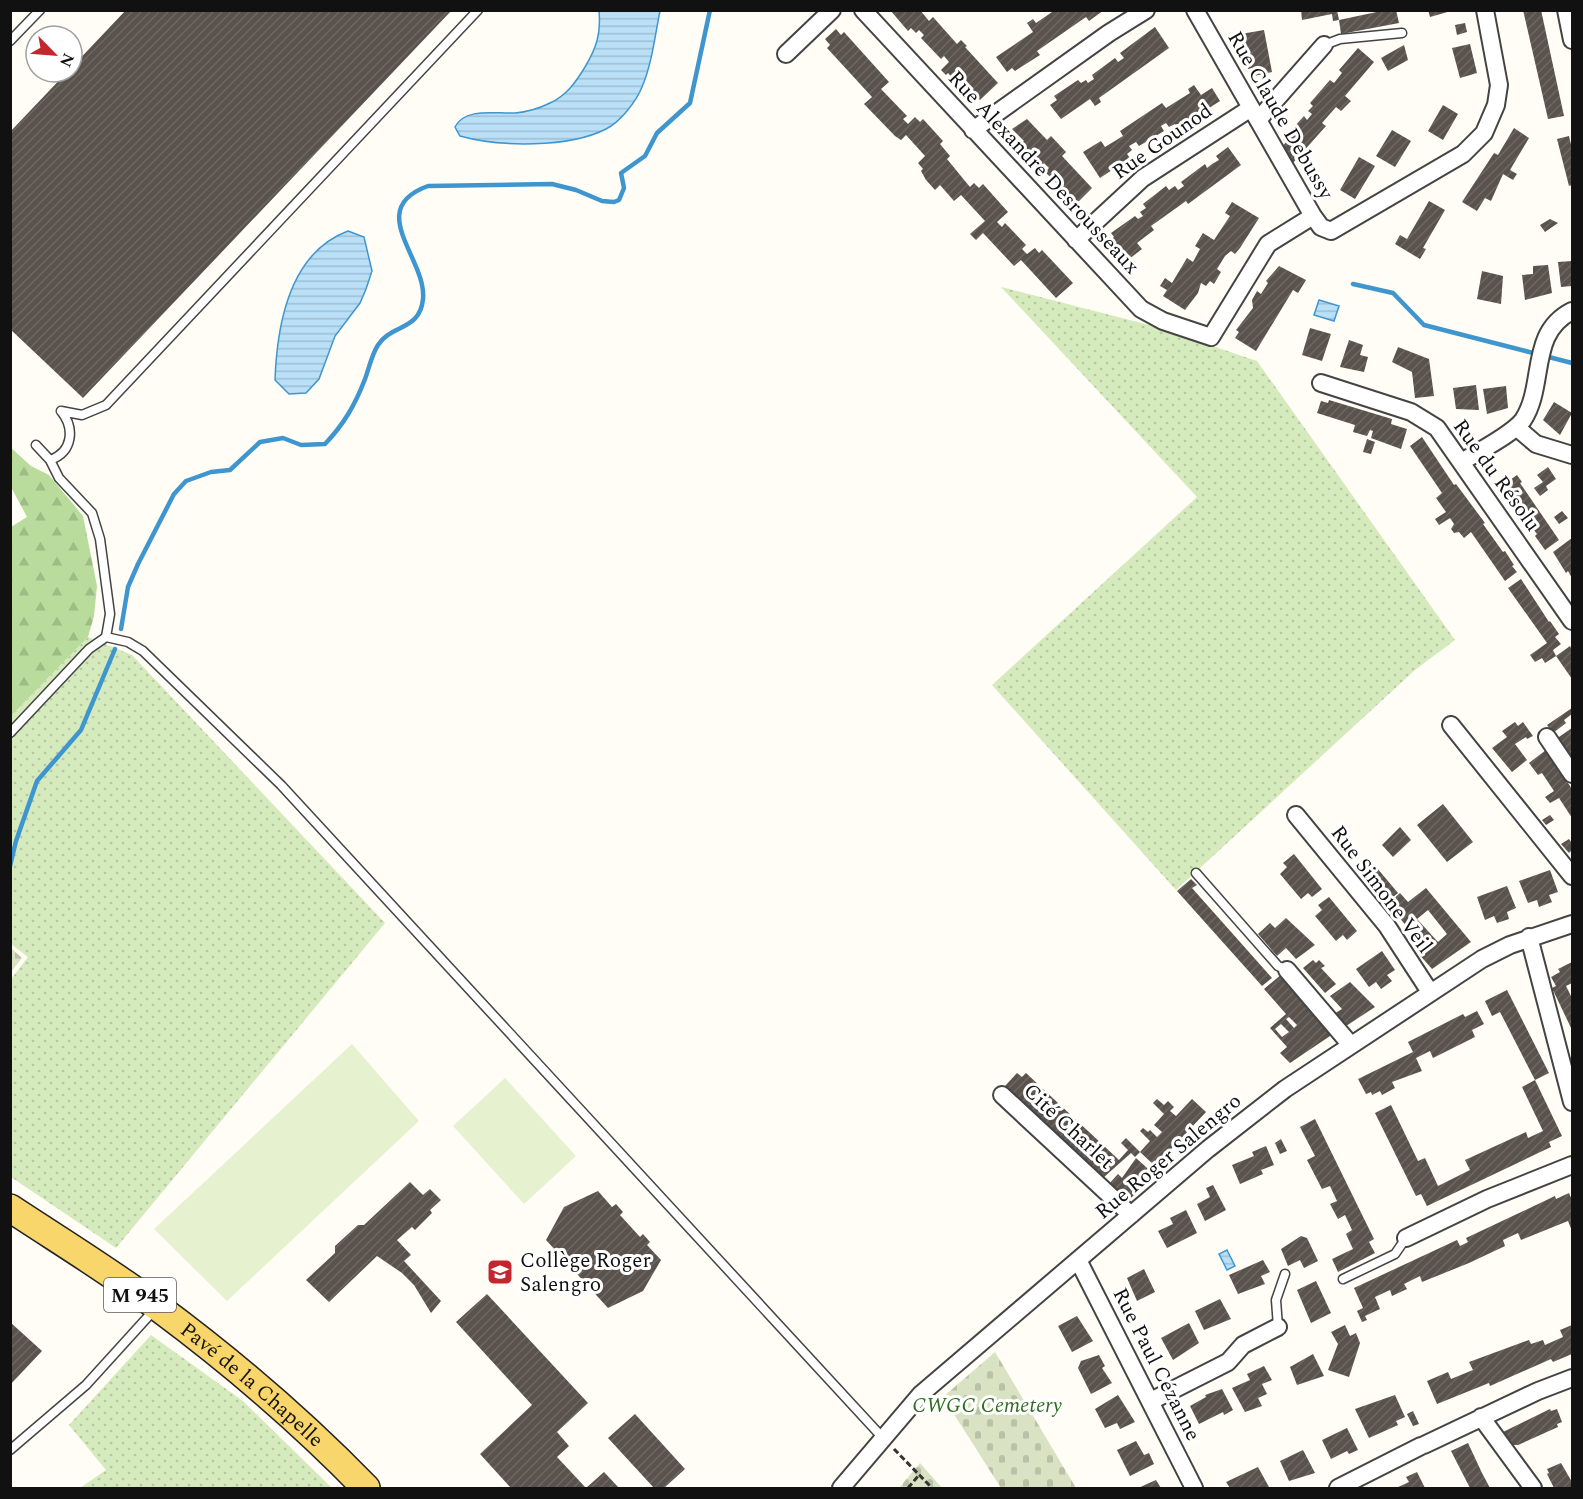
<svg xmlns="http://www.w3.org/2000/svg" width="1583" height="1499" font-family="Spectral,serif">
	<defs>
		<pattern id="grass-dots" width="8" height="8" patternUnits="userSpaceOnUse" patternTransform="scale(1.5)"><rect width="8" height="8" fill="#d5ebbd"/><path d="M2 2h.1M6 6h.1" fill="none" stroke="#b6c8a1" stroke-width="1.8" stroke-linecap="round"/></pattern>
		<pattern id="forest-firs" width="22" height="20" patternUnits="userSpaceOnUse" patternTransform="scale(1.5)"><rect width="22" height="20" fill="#b9dc9c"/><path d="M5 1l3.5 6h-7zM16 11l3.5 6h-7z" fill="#9ebc85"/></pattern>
		<pattern id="cemetery-stones" width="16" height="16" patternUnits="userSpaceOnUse" patternTransform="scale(1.5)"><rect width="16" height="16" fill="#d9e3c4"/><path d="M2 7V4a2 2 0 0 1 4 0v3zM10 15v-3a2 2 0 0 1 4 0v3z" fill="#b9c2a7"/></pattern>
		<pattern id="water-rules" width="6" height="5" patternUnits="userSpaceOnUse" patternTransform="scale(1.5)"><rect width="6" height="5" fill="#b9e0f7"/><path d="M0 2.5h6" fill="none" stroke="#9ebfd3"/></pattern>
		<pattern id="building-hatch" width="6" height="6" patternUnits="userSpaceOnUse" patternTransform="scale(1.5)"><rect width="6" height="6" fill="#5a524d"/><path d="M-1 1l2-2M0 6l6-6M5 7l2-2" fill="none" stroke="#6d6662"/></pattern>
	</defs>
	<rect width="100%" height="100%" fill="#fffdf5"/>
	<path fill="url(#grass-dots)" d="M1001,287L1153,326L1257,361L1455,640L1415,670L1176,890L992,685L1197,497Z
		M88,637L132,655L385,923L116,1248L11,1177V979L28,957L11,944V716Z
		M151,1335L243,1401L332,1488H80L106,1470L69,1425Z"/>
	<path fill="url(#forest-firs)" d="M10,447L31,466L49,475L83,516L97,586L94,616L88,637L11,716V527L27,517L11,487Z"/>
	<path fill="url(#cemetery-stones)" d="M11,948L22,958L11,972Z
		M995,1352L1076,1488H1001L943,1397Z
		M920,1463L942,1488H899Z"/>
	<path fill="#e6f2cf" d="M352,1044L419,1121L227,1301L154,1229Z
		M505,1078L576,1156L524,1204L453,1126Z"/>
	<path fill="url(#water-rules)" stroke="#3f96cf" stroke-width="1.5" d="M599,11H660C655,35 652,64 642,87C636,102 620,122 606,129C569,148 499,147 460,136L455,127C465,107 496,114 515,113C526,112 540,108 550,103C566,96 576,82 585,67C597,47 601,33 599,11Z
		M348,231L364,237L372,271L366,289L360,303L335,336L319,379L306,393L289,394L275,380C277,324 289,253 348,231Z
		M1319,300L1339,306L1334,321L1314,315Z
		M1227,1250L1235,1266L1227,1270L1219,1254Z"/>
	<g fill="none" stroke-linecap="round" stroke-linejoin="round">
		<path stroke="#3f96cf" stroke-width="4.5" d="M1353,284L1393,293L1424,325L1572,363
			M121,629L128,587L138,564L174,494L186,481L211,472L230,470L260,442L283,438L301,445L325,444C344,424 355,405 365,379C369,368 372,354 378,345C391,324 420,331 423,299C427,259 364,209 428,186L552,184L576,190L602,201L614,202L619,200L624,188L621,173L645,156L657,133L690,103L710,10
			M10,866L16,841L37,781L81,730L115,649"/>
	</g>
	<path fill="url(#building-hatch)" fill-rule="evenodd" d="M126,10H452L83,398L10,329V132L67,72H72V67Z
		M890,10H920L929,21L933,17L957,44L961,40L967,46L965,47L998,83L980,100L971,91L968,95L948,73L946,75L941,70L949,62L944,56L941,59L921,38L924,35L919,30L916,33L911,28L908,31Z
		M1055,10H1104L1089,21L1086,17L1037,51L1040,55L1015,71L1012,68L1007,72L996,57L1033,32L1027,23L1033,19L1036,23Z
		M1301,10H1337L1339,20L1333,21L1332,14L1302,20Z
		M1386,10H1396L1399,23L1341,34L1339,20Z
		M1428,10H1450L1451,11L1430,17Z
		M1523,10H1541L1564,116L1548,119Z
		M1465,23L1467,32L1457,35L1455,25Z
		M1155,27L1169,48L1099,98L1101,102L1095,106L1090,99L1061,119L1050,105L1057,100L1054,96L1078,80L1081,83L1086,80L1088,83L1094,79L1092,75L1115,58L1118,62L1124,58L1120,53Z
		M836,29L841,35L844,32L889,82L881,89L907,116L903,119L908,124L915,117L920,122L923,119L943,141L940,144L950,156L947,159L965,181L970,187L974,183L979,188L983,184L1008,212L997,222L1002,227L1005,223L1026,245L1022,249L1027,254L1035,248L1039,253L1042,250L1073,283L1056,298L1021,260L1014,266L983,233L976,240L970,234L985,221L961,195L954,201L940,185L935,190L926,180L921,171L923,169L918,163L925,156L906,135L901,140L895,136L864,104L872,97L827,48L830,45L825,39Z
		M1264,30L1272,72L1254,76L1252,68L1248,69L1241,34Z
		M1470,44L1477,73L1460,78L1452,48Z
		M1404,45L1408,60L1388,71L1381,58Z
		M1358,48L1374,62L1345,96L1351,101L1341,111L1336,107L1322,123L1326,126L1292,164L1282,147L1286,142L1283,139L1304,116L1307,120L1312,114L1308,111L1313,106L1310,103L1330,80L1334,83L1342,73L1339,70Z
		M1194,85L1201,95L1212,88L1220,101L1178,128L1175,124L1169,127L1166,123L1161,126L1164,131L1151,139L1139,146L1136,142L1129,146L1132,150L1127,154L1130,158L1100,178L1083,152L1101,141L1105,147L1123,136L1120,131L1162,103L1166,108L1190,93L1188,89Z
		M1443,105L1458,114L1443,140L1428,131Z
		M1027,119L1047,140L1051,136L1066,152L1062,156L1092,188L1077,203L1045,172L1049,168L1044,163L1041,167L1020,145L1024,141L1012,129Z
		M1514,128L1529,138L1510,170L1517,174L1513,180L1503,174L1491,201L1485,198L1477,211L1462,202L1494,153L1498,155Z
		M1392,130L1411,141L1395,167L1376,156Z
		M1569,136L1572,149V185L1569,186L1557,139Z
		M1228,147L1241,165L1188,204L1186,201L1151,226L1154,230L1137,243L1142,249L1124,263L1108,241L1114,237L1111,233L1135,216L1138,219L1143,216L1140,212L1146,208L1143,204L1166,186L1169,190L1175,186L1178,190L1184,186L1181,182L1205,164L1207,168L1212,164L1219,160L1216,156Z
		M1359,157L1375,166L1355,199L1340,190Z
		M1429,201L1445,210L1423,248L1426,249L1420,259L1395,244L1400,235L1407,239Z
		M1232,202L1259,218L1240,248L1235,254L1231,251L1225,256L1217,269L1221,272L1214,284L1210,281L1206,286L1201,283L1198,293L1185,310L1163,296L1167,290L1160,286L1165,278L1172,283L1187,258L1193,262L1200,249L1195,246L1203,233L1214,240L1230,216L1225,213Z
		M1550,219L1558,223L1545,232L1540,225Z
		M1572,261V286L1561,287L1558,262Z
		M1548,265L1552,293L1525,300L1522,275L1533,274V266Z
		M1279,266L1306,280L1298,293L1293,290L1256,351L1235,338L1239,332L1236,330L1253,308L1252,300L1257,291L1261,294L1268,283L1266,281Z
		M1482,271L1503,276L1501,304L1477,299Z
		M1310,328L1331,334L1322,361L1302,355Z
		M1349,340L1363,345L1360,355L1368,357L1364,372L1340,367Z
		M1398,347L1429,359L1434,396L1415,398L1412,372L1392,362Z
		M1476,385L1479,410L1456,409L1453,388Z
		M1506,386L1508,408L1487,414L1483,389Z
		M1329,400L1392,419L1391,424L1407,429L1401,449L1371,438L1373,431L1370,430L1367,436L1353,432L1355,425L1317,413L1321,401L1328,403Z
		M1554,402L1572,413L1560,435L1543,420Z
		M1422,437L1454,485L1456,484L1485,523L1483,524L1503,552L1505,551L1514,565L1512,566L1517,572L1505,581L1471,532L1464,538L1459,532L1454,533L1451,529L1454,524L1450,518L1439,525L1435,519L1446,512L1436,498L1442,493L1410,446Z
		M1367,439L1375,442L1371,454L1363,452Z
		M1548,467L1556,479L1546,486L1548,490L1540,496L1534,488L1543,482L1537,475Z
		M1517,475L1522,482L1520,483L1559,540L1545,550L1535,536L1537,534L1505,494L1508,492L1503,485Z
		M1562,511L1568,518L1559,524L1554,517Z
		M1572,538V578L1568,571L1566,573L1553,552Z
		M1521,579L1549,622L1550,621L1559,634L1555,637L1561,644L1553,650L1556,656L1545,663L1542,658L1535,662L1530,655L1547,643L1508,588Z
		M1570,646L1572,650V679L1556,656Z
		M1572,708V714L1564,720L1566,723L1553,733L1547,725Z
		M1515,722L1518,726L1523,722L1533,736L1527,739L1526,737L1515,744L1527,760L1512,772L1492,748L1507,737L1502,731Z
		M1572,728V762L1556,739Z
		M1546,750L1572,789V818L1559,798L1550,803L1545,797L1554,791L1542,773L1538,775L1529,763Z
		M1443,804L1473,842L1447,862L1417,825Z
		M1550,815L1554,820L1546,825L1542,820Z
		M1400,827L1411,840L1393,857L1382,845Z
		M1569,839L1572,843V850L1569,853L1561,844Z
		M1294,854L1322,889L1312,897L1308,893L1301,899L1280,874L1287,867L1283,863Z
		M1377,868L1398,893L1387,902L1366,877Z
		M1550,870L1558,892L1549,895L1552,902L1539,907L1537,900L1528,903L1519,881Z
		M1191,879L1197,885L1192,888L1272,978L1262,986L1177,891Z
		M1507,886L1516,908L1507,912L1509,919L1497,923L1494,916L1485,920L1477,897Z
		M1426,888L1471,942L1432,969L1417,952L1423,946L1388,904L1400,893L1408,902ZM1428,910L1447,934L1438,942L1417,919Z
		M1329,897L1357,931L1347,940L1343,935L1336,941L1315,916L1322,910L1318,905Z
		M1286,918L1315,945L1296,959L1286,948L1277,956L1258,934L1270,923L1275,928Z
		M1382,951L1395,970L1387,975L1392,981L1381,989L1376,982L1369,987L1356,969Z
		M1313,960L1316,963L1319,960L1325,966L1321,968L1336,984L1325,993L1303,968Z
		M1572,962V983L1566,986L1572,998V1030L1552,988L1556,986L1551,977L1560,972L1558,969Z
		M1282,974L1333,1034L1290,1063L1280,1053L1287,1047L1270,1028L1286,1014L1264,989ZM1289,1017L1297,1025L1294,1028L1286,1019ZM1281,1024L1289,1032L1282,1037L1275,1029Z
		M1350,982L1375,1007L1343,1028L1332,1015L1342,1009L1330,996Z
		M1507,990L1549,1073L1535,1080L1500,1012L1492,1016L1485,1001Z
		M1477,1011L1484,1024L1472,1030L1475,1037L1433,1058L1430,1051L1416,1058L1422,1071L1392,1082L1395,1088L1382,1095L1380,1091L1372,1095L1371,1092L1366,1094L1358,1079L1413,1052L1408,1042L1463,1014L1465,1017Z
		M1017,1073L1022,1077L1026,1073L1119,1160L1128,1150L1121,1143L1126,1138L1140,1152L1135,1157L1131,1153L1103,1178L1005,1086Z
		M1535,1080L1562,1136L1549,1142L1551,1147L1427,1206L1421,1194L1416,1196L1375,1113L1391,1105L1418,1161L1425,1158L1438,1186L1470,1170L1465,1160L1526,1132L1528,1138L1543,1131L1522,1087Z
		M1157,1099L1164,1105L1168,1101L1174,1107L1170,1111L1176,1116L1192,1099L1206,1112L1155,1166L1140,1152L1150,1141L1140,1131L1143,1128L1148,1132L1150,1130L1157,1137L1162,1132L1154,1125L1164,1114L1153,1103Z
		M1315,1119L1374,1239L1369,1242L1375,1253L1338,1272L1332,1259L1353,1249L1346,1234L1352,1230L1345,1215L1338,1219L1330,1204L1337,1201L1330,1186L1322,1189L1307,1160L1315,1156L1300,1127Z
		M1281,1139L1287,1151L1280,1154L1275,1143Z
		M1266,1146L1274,1165L1261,1170L1263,1174L1240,1184L1232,1165L1254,1156L1252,1152Z
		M1136,1158L1156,1176L1125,1203L1108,1185L1118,1174L1122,1178Z
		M410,1182L423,1195L430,1189L441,1200L430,1210L432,1213L415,1230L412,1227L397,1240L411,1255L404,1261L441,1301L431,1313L414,1285L402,1273L377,1256L329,1302L306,1280L335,1253V1246L358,1225H364Z
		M1213,1185L1226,1210L1205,1221L1197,1204L1210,1197L1206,1188Z
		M598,1191L612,1207L616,1204L623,1212L620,1215L640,1237L643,1234L650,1242L647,1245L661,1260L643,1291L608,1308L546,1240L564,1207Z
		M1569,1193L1572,1200V1231L1568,1221L1521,1240L1518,1233L1503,1240L1505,1246L1469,1263L1422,1282L1420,1276L1404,1284L1407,1289L1392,1296L1390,1290L1375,1297L1380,1309L1365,1316L1367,1320L1362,1322L1357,1311L1363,1308L1354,1288L1457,1240L1460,1246L1468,1242L1466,1238L1555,1196L1556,1199Z
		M1186,1210L1197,1233L1167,1248L1158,1231L1173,1224L1170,1218Z
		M1301,1236L1307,1238L1318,1261L1304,1268L1300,1260L1288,1266L1281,1249Z
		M1263,1260L1270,1272L1261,1276L1265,1284L1238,1294L1229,1275Z
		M1144,1269L1155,1292L1137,1301L1127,1278Z
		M1316,1281L1331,1313L1311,1323L1297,1290Z
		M487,1294L588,1403L557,1432L569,1446L557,1457L586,1488H511L480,1454L532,1405L456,1322Z
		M1220,1299L1231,1319L1204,1330L1195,1311Z
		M1077,1316L1093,1341L1072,1352L1058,1326Z
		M10,1322L42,1351L10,1385Z
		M1189,1323L1199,1343L1173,1360L1161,1338Z
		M1345,1325L1350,1336L1356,1333L1360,1343L1349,1377L1328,1370L1338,1344L1331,1332Z
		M1572,1325V1354L1553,1362L1551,1359L1490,1386L1489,1383L1437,1404L1427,1381L1448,1372L1451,1379L1473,1370L1469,1362L1529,1340L1531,1344L1543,1340L1545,1345L1563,1337L1560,1330Z
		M1313,1354L1324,1376L1297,1385L1290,1367Z
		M1099,1355L1105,1366L1102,1368L1112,1383L1091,1394L1078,1368L1081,1361Z
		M1264,1366L1272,1380L1262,1384L1267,1394L1258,1398L1262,1406L1245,1412L1232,1388L1250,1380L1247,1374Z
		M1222,1389L1233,1410L1224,1415L1223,1412L1199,1424L1190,1406L1206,1397L1205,1395Z
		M1118,1395L1135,1422L1120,1429L1117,1423L1105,1428L1095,1409Z
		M1395,1395L1405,1417L1396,1421L1398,1425L1369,1438L1355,1409Z
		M1550,1409L1551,1411L1557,1409L1562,1422L1557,1424L1558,1427L1518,1445H1513L1503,1432Z
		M1413,1411L1419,1424L1413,1426L1407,1414Z
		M635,1414L685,1469L664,1488H654L608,1438Z
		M1347,1428L1358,1450L1349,1454L1347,1451L1331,1459L1322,1440Z
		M1136,1441L1144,1455L1149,1453L1154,1464L1130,1476L1117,1450Z
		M1468,1443L1482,1473L1490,1488H1470L1451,1451Z
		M1303,1450L1315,1473L1289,1481L1280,1461Z
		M1561,1463L1572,1482V1488H1554L1547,1474L1549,1473L1547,1469Z
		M1258,1467L1269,1487L1230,1488L1226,1482Z
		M604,1472L619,1488H586Z
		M1417,1472L1425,1488H1396L1409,1482L1406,1477Z
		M1156,1480L1161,1488H1138Z"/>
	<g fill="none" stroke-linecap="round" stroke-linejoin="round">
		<g stroke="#444" stroke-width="11">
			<path id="service" d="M10,41L40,10
				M1324,45L1340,39L1402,33
				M61,411L82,415L106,405L478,10
				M36,445L50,460L59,478L92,513L100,539L110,614L106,637
				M50,460C73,452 75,428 61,411
				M10,733L89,649L106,637L128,642L143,651L281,785L882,1437
				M1196,873L1278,966L1287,970
				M1343,1279L1395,1254L1406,1238
				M1278,1327L1276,1300L1285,1274
				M10,1450L86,1385L155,1309"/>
		</g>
		<g stroke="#444" stroke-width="20">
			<path id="minor" d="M863,10L1141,309L1163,321L1211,337L1268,244L1313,216
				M1195,10L1313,216L1321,227L1331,231L1463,154L1484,133L1496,105L1499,85L1485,10
				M1566,10L1572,40
				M786,54L832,10
				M1258,120L1324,45
				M973,130L1109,33L1146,10
				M1076,240L1143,178L1251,108
				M1321,383L1411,412L1437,428L1572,621
				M1516,427L1536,444L1572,455
				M1462,462C1478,451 1512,435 1523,420C1546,385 1528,333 1572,311
				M1451,725L1572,876
				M1547,737L1572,774
				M1296,815L1387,926L1430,992
				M1529,937L1572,1102
				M1287,970L1350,1044
				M1002,1095L1131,1215
				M1406,1238L1487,1199L1572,1165
				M1078,1260L1194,1488
				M1151,1401L1228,1362L1243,1345L1278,1327
				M1481,1417L1533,1488
				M1424,1445L1538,1391L1572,1378
				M841,1488L921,1394L1208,1149L1285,1089L1482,959L1510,945L1572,924
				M1338,1488L1421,1446"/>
		</g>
		<g stroke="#222" stroke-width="30">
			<g id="primary">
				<path id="s1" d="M10,1208C60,1241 111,1272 159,1308C233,1363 302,1422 366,1488"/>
			</g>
		</g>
		<path stroke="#333" stroke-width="3" stroke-dasharray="6 3" stroke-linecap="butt" d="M894,1449L932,1488
			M908,1488L919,1475"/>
		<use href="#service" stroke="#fff" stroke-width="8"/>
		<use href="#minor" stroke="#fff" stroke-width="16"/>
		<use href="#primary" stroke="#f9d66b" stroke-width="27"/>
	</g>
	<defs>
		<g id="school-square" transform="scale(1.35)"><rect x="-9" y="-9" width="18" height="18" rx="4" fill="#c4262e" stroke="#fff"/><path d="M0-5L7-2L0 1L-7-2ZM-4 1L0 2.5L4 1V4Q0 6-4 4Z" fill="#fff"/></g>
	</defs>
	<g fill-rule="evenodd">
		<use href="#school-square" x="500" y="1272"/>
	</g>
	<g text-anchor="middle" stroke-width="6" stroke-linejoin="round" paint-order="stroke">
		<rect fill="#fff" stroke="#585858" stroke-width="1.5" x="104" y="1278" width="72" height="34" rx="4.5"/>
		<g font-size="20" font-weight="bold" fill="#111">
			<text x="140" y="1302">M 945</text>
		</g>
		<g font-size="21" fill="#111" stroke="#fff">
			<text transform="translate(1281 115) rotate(60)" y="7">Rue Claude Debussy</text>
			<text transform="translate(1162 141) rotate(-35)" y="7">Rue Gounod</text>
			<text transform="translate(1044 172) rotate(47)" y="7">Rue Alexandre Desrousseaux</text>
			<text transform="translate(1497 475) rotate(54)" y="7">Rue du Résolu</text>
			<text transform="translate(1382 889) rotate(53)" y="7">Rue Simone Veil</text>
			<text transform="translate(1069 1126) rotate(43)" y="7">Cité Charlet</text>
			<text transform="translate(1168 1156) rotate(-40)" y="7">Rue Roger Salengro</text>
			<text transform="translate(1157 1364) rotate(63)" y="7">Rue Paul Cézanne</text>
			<text dy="7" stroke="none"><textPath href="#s1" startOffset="300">Pavé de la Chapelle</textPath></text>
		</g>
		<g font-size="21" fill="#111" stroke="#fff" text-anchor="start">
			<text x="520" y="1267">Collège Roger<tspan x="520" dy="24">Salengro</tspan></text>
		</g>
		<g font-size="21" font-style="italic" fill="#2f6b1f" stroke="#fff">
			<text x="987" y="1412">CWGC Cemetery</text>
		</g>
	</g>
	<rect width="1583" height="1499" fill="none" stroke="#111111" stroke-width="24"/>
	<g transform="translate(54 54) rotate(115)"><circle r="28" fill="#ffffff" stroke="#a0a0a0" stroke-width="1.5"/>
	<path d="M0-4.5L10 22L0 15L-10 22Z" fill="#c4262e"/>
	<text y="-9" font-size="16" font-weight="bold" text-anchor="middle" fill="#111111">N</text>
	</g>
</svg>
